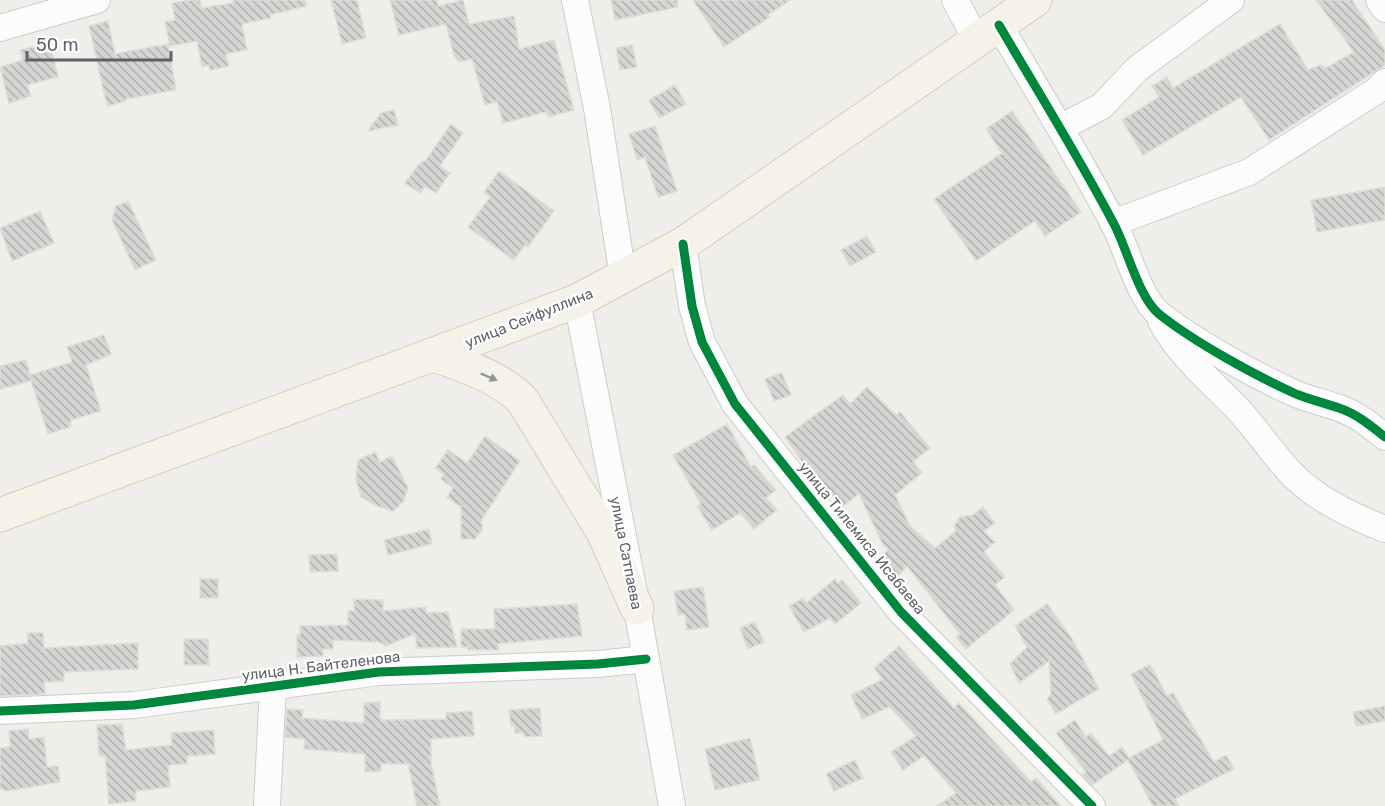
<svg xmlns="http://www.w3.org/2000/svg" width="1385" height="806" font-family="Rubik,sans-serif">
	<defs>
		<pattern id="building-back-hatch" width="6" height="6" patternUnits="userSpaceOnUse" patternTransform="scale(1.5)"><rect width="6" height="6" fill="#d6d5d3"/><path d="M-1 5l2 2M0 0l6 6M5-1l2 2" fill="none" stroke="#b1b0af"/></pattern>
	</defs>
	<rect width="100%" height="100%" fill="#efeeea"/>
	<path fill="url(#building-back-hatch)" stroke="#deddd9" stroke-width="1.5" d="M191,0H200L202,8L233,3V0H305L306,6L270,15L271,18L242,24L247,50L226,54L229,66L210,70L209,65L202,67L197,41L170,46L165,22L175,20L172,3Z
		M331,0H357L366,38L342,44Z
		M390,0H437L438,6L463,0L469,24L514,16L519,49L554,40L574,110L549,117L546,112L503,123L497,101L485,105L472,59L459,62L454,56L446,24L399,35Z
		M611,0H677L678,7L615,20Z
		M693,0H790L768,15L770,17L724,47Z
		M1316,0H1352L1385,50V65L1269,140L1241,97L1143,155L1122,120L1159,97L1152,86L1167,77L1173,88L1280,24L1308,70L1320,65L1326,68L1354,52Z
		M108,21L115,54L168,44L176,90L126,99V101L107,106L89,26Z
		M50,43L58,77L27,85L31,96L9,103L0,67L23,60L20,50Z
		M632,45L637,67L620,70L616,48Z
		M675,85L686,104L659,118L649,100Z
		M394,110L398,125L368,131L381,113Z
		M1012,111L1081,212L1045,236L1035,221L976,261L934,199L1002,153L986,129Z
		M451,124L463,133L440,166L450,173L436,193L425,186L420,193L405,183L419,164L426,160Z
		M655,126L677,191L658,197L645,157L637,160L629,134Z
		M499,171L554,211L528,247L525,245L514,260L468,227L490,197L484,192Z
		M1385,187V220L1317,232L1311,200Z
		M128,201L156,260L135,270L112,220L116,206Z
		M40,211L54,243L12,261L0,228Z
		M867,236L876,252L850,266L841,250Z
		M104,335L111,354L86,365L101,411L71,420L70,427L48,434L31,381L0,389V366L26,360L30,375L72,362L67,347Z
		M782,373L791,395L774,401L765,379Z
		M867,387L896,415L900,412L930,448L913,462L922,473L895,495L910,526L935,548L956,531L954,526L960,517L973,515L983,507L995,523L984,531L995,542L984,552L1005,577L995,585L1014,610L966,649L956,637L960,634L907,566L897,577L879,560L888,549L883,545L859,494L842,507L815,473L812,476L785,437L843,395L850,404Z
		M727,424L751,467L754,465L776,490L766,498L777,510L754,529L740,513L712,530L697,506L701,504L673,455Z
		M485,436L520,461L482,519V530L475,539H461V507L447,497L453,488L441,479L444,474L435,468L448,450L467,463Z
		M375,452L380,462L392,456L408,488L403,502L393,511L376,506L361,497L356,480L358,460Z
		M429,529L432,544L388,555L384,540Z
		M337,554L338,571L310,572L309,555Z
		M200,579H218V598H200Z
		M835,579L838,583L842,580L861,603L835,624L830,618L804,632L789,606L803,598L806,603Z
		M703,587L709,627L687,630L685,614L678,615L674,591Z
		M354,599L383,600V611L426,607V613L448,612L457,647L417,648L415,634L386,646L379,642L333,640V649H323V656L297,657V635H300V626L348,625V611H354Z
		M577,604L582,636L498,644V650H468V647H461V629H495L494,609Z
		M1047,604L1071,637L1099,689L1056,714L1047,699L1051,694L1049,661L1019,683L1010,664L1027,647L1015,626Z
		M755,622L764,642L748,649L740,628Z
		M27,633H43L44,648L138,643V669L64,672V681L44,682L45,694L0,696V646L28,643Z
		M184,639H208L209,665H184Z
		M899,646L954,708L959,703L1031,782L1036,778L1061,806H937L956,793L924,756L903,770L891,752L916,736L890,707L862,719L851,695L883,679L874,668Z
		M1150,664L1167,696L1173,693L1214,762L1226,755L1234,769L1175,799L1179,806H1153L1128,760L1092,785L1082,775L1086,772L1056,733L1075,720L1086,737L1091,733L1109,756L1122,747L1129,758L1163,740L1131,674Z
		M380,702V720L446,719V713L472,711L474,736L431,739V763L440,806H417L408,764H381V771L365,772V754L304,749L305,739L285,737L287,709L303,710L302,718L364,723V703Z
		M1385,706V721L1356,726L1353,712Z
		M540,708L542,736L524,737V733H515L514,725L511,726L509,710Z
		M122,724L126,750L172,745L171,733L214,730L215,754L187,756V764L168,765L170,787L136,791V801L109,804L105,756H99L97,725Z
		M28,729L29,739L44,737L47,767L58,766L60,782L7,791L0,789V748L10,747L9,731Z
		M750,738L760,780L715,790L705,749Z
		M855,760L863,778L834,791L826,774Z"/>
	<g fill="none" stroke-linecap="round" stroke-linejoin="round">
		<g stroke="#cbcccc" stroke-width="28">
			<path id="minor" d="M575,0L597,108L623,277
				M955,0L977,41
				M1379,0L1385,9
				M999,25C1038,92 1079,157 1115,226C1127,249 1139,298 1159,314C1194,342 1256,376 1296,394C1311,400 1325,403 1339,408C1357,414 1371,426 1385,437
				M0,28L97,0
				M1060,128L1102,106L1137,69L1231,0
				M1113,223L1249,172L1376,91L1385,82
				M683,244L692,306L702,342L735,404L901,612L1092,806
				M577,301L637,608L672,806
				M1161,321C1179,354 1206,377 1232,403C1253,424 1269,449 1288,470C1313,498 1351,516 1385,529
				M0,711L134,705L379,672L598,664L646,659
				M267,806L273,686"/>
		</g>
		<g stroke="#d7ceb8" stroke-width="35">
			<path id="major" d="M435,355C466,367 500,377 523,401L603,532L637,608
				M0,515L577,301L683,244L1035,0"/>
		</g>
		<use href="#minor" stroke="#fdfcfc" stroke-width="26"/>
		<use href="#major" stroke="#f4f2e9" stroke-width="33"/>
		<g stroke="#fff" stroke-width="13">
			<path id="cycleway" d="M999,25C1038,92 1079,157 1115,226C1127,249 1139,298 1159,314C1194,342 1256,376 1296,394C1311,400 1325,403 1339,408C1357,414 1371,426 1385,437
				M683,244L692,306L702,342L735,404L901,612L1092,806
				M0,711L134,705L379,672L598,664L646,659"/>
		</g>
		<use href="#cycleway" stroke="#00873e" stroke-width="9"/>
	</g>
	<defs><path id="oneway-solid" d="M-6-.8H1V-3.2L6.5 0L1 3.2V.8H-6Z" transform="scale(1.5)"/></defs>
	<use fill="#939595" href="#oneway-solid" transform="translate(489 377) rotate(23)"/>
	<g text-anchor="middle" stroke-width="4.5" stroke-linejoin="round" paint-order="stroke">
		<g font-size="15" fill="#5f6368" stroke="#fff">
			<text transform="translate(529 318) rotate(-22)" y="5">улица Сейфуллина</text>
			<text transform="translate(862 538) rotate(51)" y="5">улица Тилемиса Исабаева</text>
			<text transform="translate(626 553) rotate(79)" y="5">улица Сатпаева</text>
			<text transform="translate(321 666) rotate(-7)" y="5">улица Н. Байтеленова</text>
		</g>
	</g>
	<path d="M27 51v9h144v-9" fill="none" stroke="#5f6368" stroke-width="3"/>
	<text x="36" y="51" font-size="18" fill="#5f6368" stroke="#ffffff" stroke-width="4.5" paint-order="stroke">50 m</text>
</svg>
